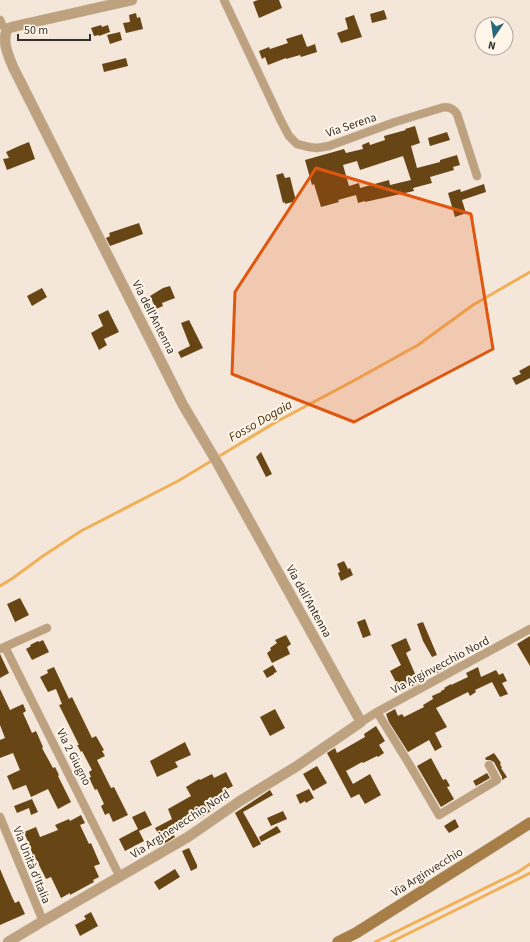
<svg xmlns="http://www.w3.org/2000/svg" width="530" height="942" font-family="'Source Sans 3',sans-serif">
	<rect width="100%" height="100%" fill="#f4e7d9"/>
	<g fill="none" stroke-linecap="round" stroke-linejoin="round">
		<path stroke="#f1af58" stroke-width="3" d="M0,586L13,578L43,556L81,531L178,481L276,422L355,380L418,345L473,305L530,272
			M375,942L518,872L530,864
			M391,942L492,892L530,873"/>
	</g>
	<path fill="#674515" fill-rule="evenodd" d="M258,0H279L282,8L259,18L253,2Z
		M384,10L387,19L372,23L370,14Z
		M136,13L137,18L140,17L143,29L126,33L123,23L130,22L129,15Z
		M354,15L362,37L341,43L337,33L348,29L345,18Z
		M101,25L102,27L108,25L110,32L99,36V35L94,36L91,28Z
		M120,32L122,40L110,44L107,35Z
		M302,34L307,47L315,44L317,52L301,57L300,55L286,59V58L268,65L265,57L262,59L259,51L269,47L270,49L288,43L286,39Z
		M126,58L128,66L104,72L102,64Z
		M415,126L420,143L411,146L417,168L440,162V160L457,155L460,165L453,167L454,170L430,177L432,183L413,188L414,191L365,202V201L358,203L356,195L338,200L339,202L321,207L314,184L312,185L305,160L344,149L346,153L363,149L362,145L369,142L370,145L385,140L384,136L406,130L405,129ZM403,156L411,180L390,185L389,180L360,188L359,183L349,186L343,165L357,161L360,170Z
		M447,132L450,140L430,146L428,138Z
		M29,142L35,159L7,170L3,159L9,158L6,152L19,146Z
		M283,173L285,178L290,177L296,201L285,204V202L283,203L276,175Z
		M484,184L486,192L462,200L466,213L455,217L448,193L460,189L461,192Z
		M139,223L143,234L110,246L106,238L110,236L109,233Z
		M170,286L175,298L162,303L163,306L156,309L150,296L163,288Z
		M42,288L47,297L32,306L27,296Z
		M108,310L119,332L104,339L107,345L99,350L91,333L103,326L98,315Z
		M189,320L203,348L181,358L178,352L190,346L181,323Z
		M530,365V378L516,385L512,378L521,374L519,371Z
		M261,452L272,474L266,477L256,457Z
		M344,561L348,569L350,568L353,575L341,581L338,573L340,572L337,564Z
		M20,598L29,615L15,622L7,604Z
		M365,619L371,635L363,638L357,622Z
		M423,622L437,655L432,657L423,641L417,624Z
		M286,635L291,644L287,647L290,654L272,663L267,653L271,650L270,648L277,643L275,640Z
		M530,636V666L517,644Z
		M406,638L411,650L406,653L416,676L422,673L425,680L401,692L390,671L401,665L391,645Z
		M43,640L49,652L32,660L26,649L31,646L30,645L38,641L39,642Z
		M0,654L9,673L0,678Z
		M455,655L458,662L435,674L432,666Z
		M273,665L277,672L274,673V674L267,678L263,671Z
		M54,667L69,699L72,697L92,738L96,736L104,750L102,751L105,756L97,760L111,788L114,787L128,815L113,822L109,813L105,815L101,806L104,804L97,789L95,790L89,778L91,777L89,772L92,770L82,751L81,752L77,745H79L59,705L62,704L56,689L48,692L40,677L48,673L47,670Z
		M478,667L481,677L496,670L499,675L503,673L507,681L502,683L508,694L500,697L492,682L475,690L476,692L470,696L468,692L436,708L447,727L435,733L442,747L435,751L429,740L408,752L389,722L386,714L395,709L398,716L402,714L404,717L424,707L423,705L433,699L432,696L441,692V691L445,689L444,688L451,684V685L468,677L466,673Z
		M0,689L10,710L23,704L26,711L23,713L32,733L36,731L43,747L42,748L53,768L55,767L59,775L58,776L71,802L58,809L48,789L31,797L26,785L13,790L7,776L20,770L13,753L0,758V740L5,738L0,725Z
		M275,709L285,728L270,736L260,717Z
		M376,726L385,741L379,745L384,753L378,757L377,756L363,763L362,762L346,771L353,784L370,774L381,795L365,804L359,794L351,798L327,753L335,748L337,753L365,737L364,734Z
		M185,742L191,755L175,762L178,767L157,777L150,761Z
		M494,753L501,763L500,764L502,768H501L507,777L502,780V777L494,762L490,760H486L485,758Z
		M431,758L443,780L446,779L450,786L447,787L454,799L441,807L417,766Z
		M317,766L327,783L313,791L303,774Z
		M226,772L233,786L223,791L228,799L199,819L197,816L170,829L175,837L164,844L155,828L172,819L168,809L191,796L186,787L199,779L200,780L212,774L214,778Z
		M487,773L490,778L476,786L473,781Z
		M309,789L314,798L306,803L305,801L300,804L296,795Z
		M270,790L273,795L243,812L261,844L253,848L235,813Z
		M32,799L38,812L31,815L29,808L17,813L14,806Z
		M145,811L152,825L139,831L144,841L125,851L119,839L138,829L132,817Z
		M283,811L287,819L271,826L267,818Z
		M81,815L85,823L80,825L89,844L91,843L100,864L94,866L99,877L93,880L94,882L70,895V893L61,898L51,877L46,879L36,859L35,860L24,832L36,827L40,837L58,830L55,825L69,819L70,821Z
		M455,819L459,827L449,833L444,826Z
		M277,826L281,832L261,842L259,837Z
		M189,848L197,865V868L191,871L182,851Z
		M0,869L12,897L15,903L19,901L25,914L0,925Z
		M175,869L180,877L159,890L154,882Z
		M91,912L98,926L80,936L75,925L86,919L84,916Z"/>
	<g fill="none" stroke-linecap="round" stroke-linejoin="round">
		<g stroke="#cec2b6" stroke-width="9">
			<path id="minor" d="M224,0L281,121L289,136L297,144L309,147L317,148L329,146L395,122L441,108C448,106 453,108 457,114L477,176
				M0,20L2,25L7,29
				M5,647L120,877
				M0,649L47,628
				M377,712L408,762L439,815L497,780L489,765
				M361,722L377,712L530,629
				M0,817L43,921"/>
		</g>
		<g stroke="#cec2b6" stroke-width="11">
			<path id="tertiary" d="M8,942L43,921L188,837L240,801L297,766L361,722L218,464L183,405L13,67C8,55 2,42 7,29L12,27L132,0"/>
		</g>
		<g stroke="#cec2b6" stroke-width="12">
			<path id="secondary" d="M338,942L356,933L530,823"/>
		</g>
		<use href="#minor" stroke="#bea27f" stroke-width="8"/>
		<use href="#tertiary" stroke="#bea27f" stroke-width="10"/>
		<use href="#secondary" stroke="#a87e48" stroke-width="11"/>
	</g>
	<path fill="#df570e" fill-opacity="0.2" stroke="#df570e" stroke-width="3" stroke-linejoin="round" d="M316,168L471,214L493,349L354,422L232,374L235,292Z"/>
	<g text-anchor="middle" stroke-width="4" stroke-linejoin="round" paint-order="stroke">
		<g font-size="12" fill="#35302a" stroke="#fff5e9">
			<text transform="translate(351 125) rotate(-19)" y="4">Via Serena</text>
			<text transform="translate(154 317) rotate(63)" y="4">Via dell'Antenna</text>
			<text transform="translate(309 601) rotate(61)" y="4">Via dell'Antenna</text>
			<text transform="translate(440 665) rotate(-28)" y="4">Via Arginvecchio Nord</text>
			<text transform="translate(74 757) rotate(63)" y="4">Via 2 Giugno</text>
			<text transform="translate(180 824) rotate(-33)" y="4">Via Arginevecchio Nord</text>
			<text transform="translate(32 865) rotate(68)" y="4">Via Unità d'Italia</text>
			<text transform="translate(427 872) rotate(-32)" y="4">Via Arginvecchio</text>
		</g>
		<g font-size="13" font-style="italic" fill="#492f08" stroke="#fff5e9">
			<text transform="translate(260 420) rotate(-30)" y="5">Fosso Dogaia</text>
		</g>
	</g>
	<g transform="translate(494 36) rotate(193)"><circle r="19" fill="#fff5e9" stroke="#aea69d"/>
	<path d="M0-3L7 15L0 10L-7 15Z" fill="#27677b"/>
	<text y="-6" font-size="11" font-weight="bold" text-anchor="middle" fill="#35302a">N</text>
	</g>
	<path d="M18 34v6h72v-6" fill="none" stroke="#35302a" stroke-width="2"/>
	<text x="24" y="34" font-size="12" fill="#35302a" stroke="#fff5e9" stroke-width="3" paint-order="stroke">50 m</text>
</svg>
